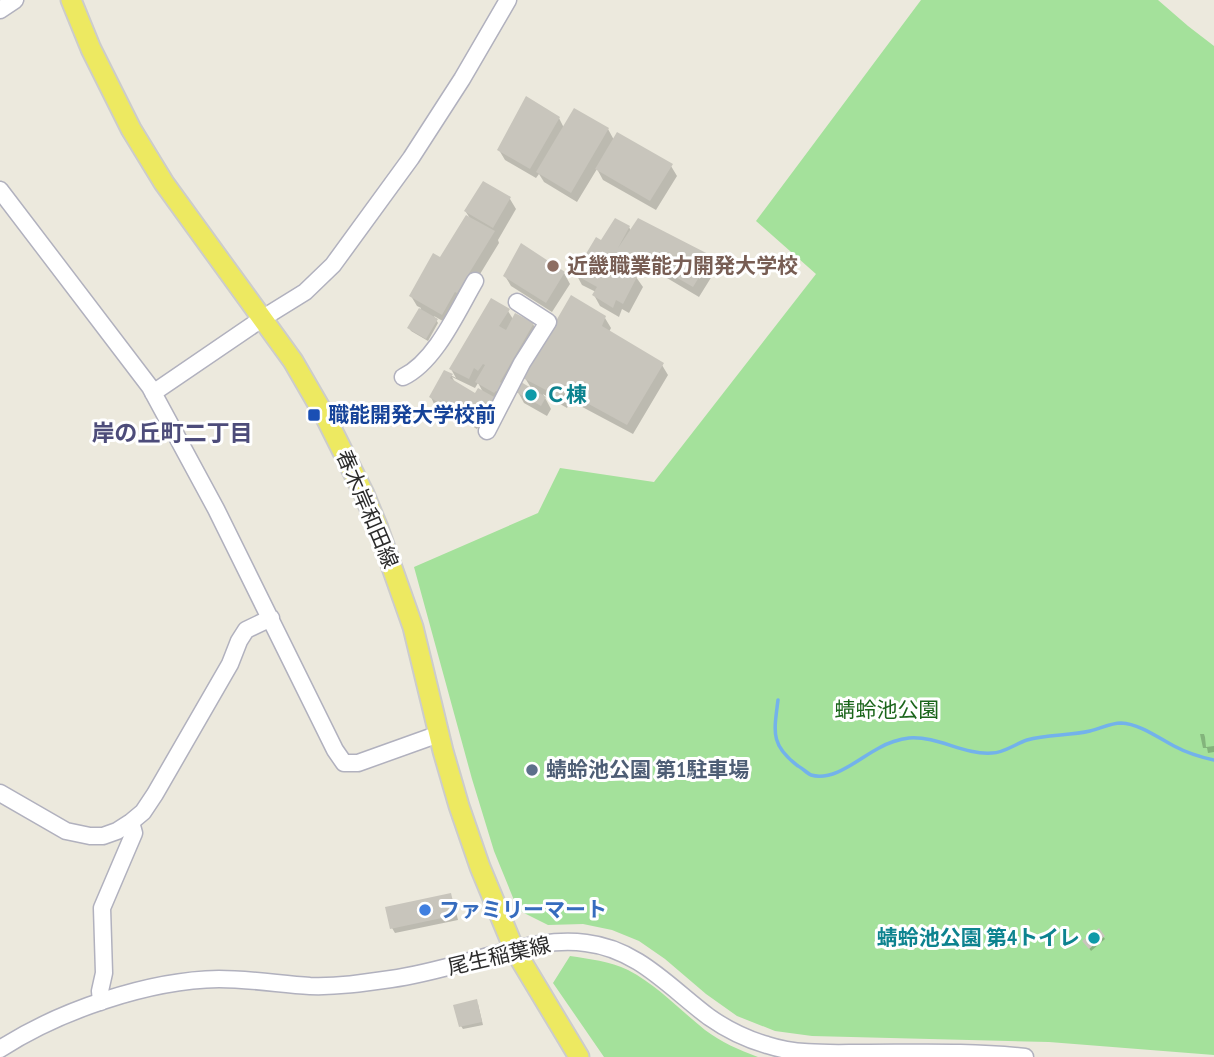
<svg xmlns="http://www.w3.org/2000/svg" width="1214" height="1057" font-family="'PT Sans Narrow','Noto Sans JP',sans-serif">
	<rect width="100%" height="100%" fill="#ece9dd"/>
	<path fill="#a4e19b" d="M921,0H1158L1188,26L1214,46V1055L1049,1042L812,1036L775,1031L737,1016L706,994L665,959L639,941L612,930L583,924L548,925L518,910L494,851L472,779L414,567L538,513L560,468L654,482L816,274L756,221Z
		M570,956C589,959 610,961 628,970C657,985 680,1010 705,1030C721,1042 739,1050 758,1057H604L553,983Z"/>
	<path fill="#0003" fill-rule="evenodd" d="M559,118L564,128L608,129L614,140L671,166L677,176L656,210L603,180L597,169L577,202L544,182L539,174L536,178L505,160L499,150Z
		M484,183L510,199L516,209L498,240L499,243L463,302L448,324L434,316L438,323L428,341L411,331L409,328L421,308L417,306L411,296L471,220L466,212Z
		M629,227L631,231L711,258L717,268L699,297L640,262L633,274L636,277L643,287L629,313L622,309L619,317L600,306L594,295L596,292L582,285L576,274L602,242Z
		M564,273L570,284L552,312L511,286L505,276Z
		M508,311L513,319L533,324L539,335L506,392L492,401L477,429L434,404L431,397L445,372L456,378L451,369ZM452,377L475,388L478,383L484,394L476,395L455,382Z
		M605,318L611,328L609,332L662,365L668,375L633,434L571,401L567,408L543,394L551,409L547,416L524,403L518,392L533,391L525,378Z
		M1200,734H1204L1205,737L1206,747L1214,746V752L1208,753L1207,748H1203Z
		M450,895L453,900L458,920L395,933L392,928Z
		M1098,930L1105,939L1091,951L1084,941Z
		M478,1004L483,1025L463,1029L461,1026Z"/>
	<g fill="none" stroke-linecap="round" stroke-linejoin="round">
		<path stroke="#73b2eb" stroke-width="3.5" d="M778,700C774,732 770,745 798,766C802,768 807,773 811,775C834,782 861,757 879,748C887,743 900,739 909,738C939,736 963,755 992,753C1004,753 1015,744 1027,740C1047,734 1069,736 1090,731C1100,729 1110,723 1121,723C1140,724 1157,737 1174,746C1187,753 1200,757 1214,760"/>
	</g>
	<path fill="#c8c5bc" d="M526,96L560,117L530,169L497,150Z
		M574,108L609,128L571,193L536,172Z
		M617,132L673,164L650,201L595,169Z
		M483,181L511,197L493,228L464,211Z
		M466,215L495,231L457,293L455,292L442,315L409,296L433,253L440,257Z
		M615,218L630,226L618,248L638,218L712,256L693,287L634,253L625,268L638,275L623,304L616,300L613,308L592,295L597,287L574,274L596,237L601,240Z
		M521,243L565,272L546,303L503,276Z
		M571,295L606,316L602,326L664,363L627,425L565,391L561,398L523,378Z
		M491,298L510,309L499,326L506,330L515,313L534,323L500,382L504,384L499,393L496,391L494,393L475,382L485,365L483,364L478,371L474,368L469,379L449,369Z
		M419,308L438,319L426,339L407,328Z
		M444,370L453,374L450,378L475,393L478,388L496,398L479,427L429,397Z
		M521,382L546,397L541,406L516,392Z
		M451,893L456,915L390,929L385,907Z
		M1099,928L1105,936L1089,949L1082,941Z
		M477,999L482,1022L459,1027L453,1005Z"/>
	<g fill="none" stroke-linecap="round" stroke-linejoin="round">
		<g stroke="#b1b1be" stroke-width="19">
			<path id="minor" d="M0,10L15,0
				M0,190L150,387L216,509L335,750L344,763H358L439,734
				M403,377C435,362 457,312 475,281
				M153,393L263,318L305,292L333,265L411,158L462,79L508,0
				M487,431L522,363L548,322L517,302
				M0,793L66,831L90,836H103L117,831L131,822L143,812L155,794L230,664L239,641L246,630L271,618
				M101,1002L100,991L104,973L102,908L134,833L131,822
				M0,1049C59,1011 148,980 219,979C249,979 280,984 310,986C337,987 364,983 391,979C427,974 461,963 496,954C526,946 555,939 586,943C638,949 670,988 709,1017C726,1029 746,1039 767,1045C798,1055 831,1053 863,1053C917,1053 971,1051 1025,1057"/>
		</g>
		<g stroke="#ccc" stroke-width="23">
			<path id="major" d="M71,0L91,49L131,129L164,183L293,361L326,418L364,494L378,528L413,627L443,751L459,806L480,867L514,949L579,1057"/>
		</g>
		<use href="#minor" stroke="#fff" stroke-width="16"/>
		<use href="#major" stroke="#ede961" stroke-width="19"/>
	</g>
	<circle fill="#8d6e63" stroke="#fff" stroke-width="2.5" cx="553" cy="266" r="7"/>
	<g fill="#0f9aa8" stroke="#fff" stroke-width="2.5">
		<circle cx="531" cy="395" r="7"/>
		<circle cx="1094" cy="938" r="7"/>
	</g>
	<rect fill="#1a4fb4" stroke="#fff" stroke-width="2.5" x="307" y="408" width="14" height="14" rx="3.5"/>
	<circle fill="#5c6f8a" stroke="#fff" stroke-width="2.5" cx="532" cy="770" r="7"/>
	<circle fill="#3f7fe0" stroke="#fff" stroke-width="2.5" cx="425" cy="910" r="7"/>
	<g text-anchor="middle" stroke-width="6" stroke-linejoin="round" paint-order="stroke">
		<g font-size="21" font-weight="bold" fill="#785e54" stroke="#fff" text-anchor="start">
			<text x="567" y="273">近畿職業能力開発大学校</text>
		</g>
		<g font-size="21" font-weight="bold" fill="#0d838f" stroke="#fff" text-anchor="start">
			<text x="545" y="402">Ｃ棟</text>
			<text x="1080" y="945" text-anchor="end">蜻蛉池公園 第4トイレ</text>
		</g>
		<g font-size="21" font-weight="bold" fill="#164399" stroke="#fff" text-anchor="start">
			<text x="328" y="422">職能開発大学校前</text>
		</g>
		<g font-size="21" fill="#2b2b2b" stroke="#fff">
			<text transform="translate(367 509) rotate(67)" y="7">春木岸和田線</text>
			<text transform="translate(499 956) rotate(-13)" y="7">尾生稲葉線</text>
		</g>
		<g font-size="21" fill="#1c661c" stroke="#fff">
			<text x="887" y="717">蜻蛉池公園</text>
		</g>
		<g font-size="21" font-weight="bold" fill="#4e5e75" stroke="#fff" text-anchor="start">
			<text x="546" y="777">蜻蛉池公園 第1駐車場</text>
		</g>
		<g font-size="21" font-weight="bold" fill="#366cbe" stroke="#fff" text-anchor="start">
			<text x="439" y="917">ファミリーマート</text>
		</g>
		<g font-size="23" font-weight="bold" fill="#4d4c7a" stroke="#fff">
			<text x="172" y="441">岸の丘町二丁目</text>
		</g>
	</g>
</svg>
